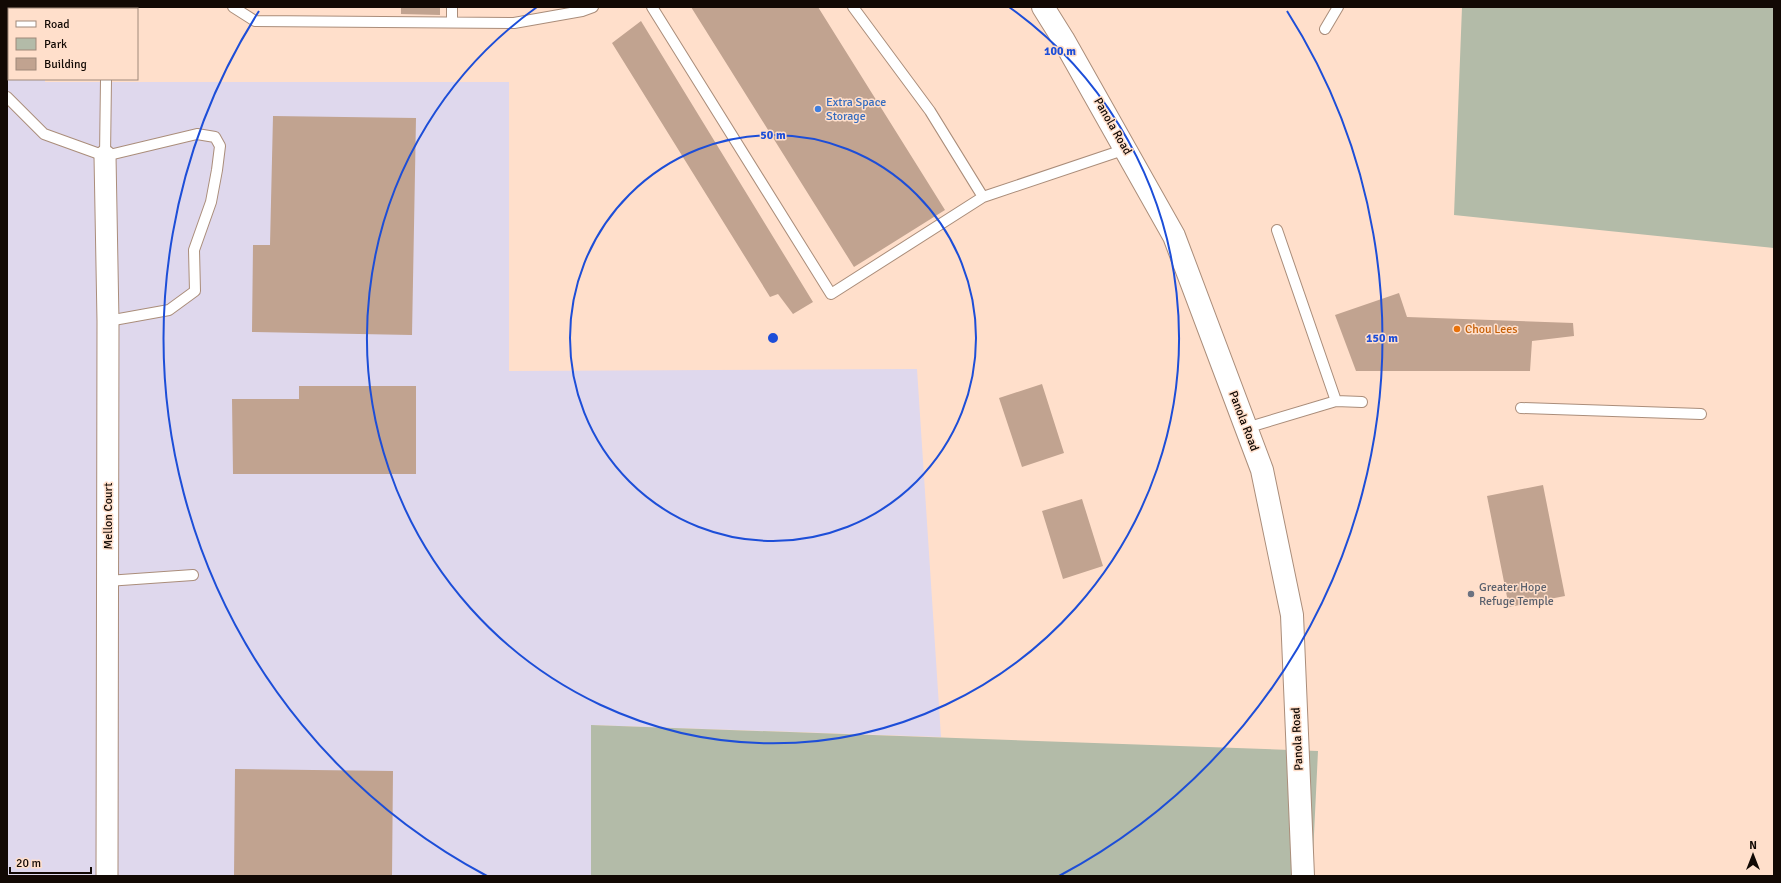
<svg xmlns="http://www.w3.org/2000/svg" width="1781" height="883" font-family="Signika,sans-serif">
	<rect width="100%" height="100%" fill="#ffdfcb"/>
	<path fill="#dfd8ed" d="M7,7H45V9H9V79H45V82H509V371L917,369L941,737L591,725V876H7Z"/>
	<path fill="#b3bba8" d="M1462,7H1774V248L1454,215Z
		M591,725L1318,751L1312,876H591Z"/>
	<path fill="#c1a390" d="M401,7H440V15L401,14Z
		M691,7H818L945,210L854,267Z
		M641,21L813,302L793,314L778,294L770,297L612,43Z
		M273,116L416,118L412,335L252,332L253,245H270Z
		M1399,293L1407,317L1573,323L1574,336L1532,341L1530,371H1356L1335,315Z
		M1042,384L1064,453L1022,467L999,398Z
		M299,386H416V474H233L232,399H299Z
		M1543,485L1565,596L1509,607L1487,496Z
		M1082,499L1103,566L1063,579L1042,511Z
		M235,769L393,771L392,876H234Z"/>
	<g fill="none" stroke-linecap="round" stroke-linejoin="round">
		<g stroke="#aa8d7a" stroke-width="12">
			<path id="service" d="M233,7L255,21L514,23L582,11L593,7
				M452,7V22
				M652,7L831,294L983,197L1126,149
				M853,7L930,111L983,197
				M108,9V7
				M1325,29L1338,7
				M7,97L44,134L105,156L197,134L215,137L220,146L217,170L211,202L194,250L195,291L169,310L108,321
				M105,156L106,79
				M1277,230L1336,401L1362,402
				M1521,408L1701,414
				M1246,428L1336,401
				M107,581L193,575"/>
		</g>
		<g stroke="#aa8d7a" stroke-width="23">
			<path id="minor" d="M105,156L108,321L107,876"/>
		</g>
		<g stroke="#aa8d7a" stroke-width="24">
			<path id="secondary" d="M1043,7L1063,39L1174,236L1262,470L1292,615L1303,876"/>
		</g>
		<use href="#service" stroke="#fff" stroke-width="10"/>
		<use href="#minor" stroke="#fff" stroke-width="21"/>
		<use href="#secondary" stroke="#fff" stroke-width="22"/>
	</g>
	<g fill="none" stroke="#1d4ed8" stroke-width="2">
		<circle cx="773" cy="338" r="203"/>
		<path d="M1009 7A406 406 0 1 1 537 7"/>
		<path d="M487 876A609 609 0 0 1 259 11M1287 11A609 609 0 0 1 1059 876"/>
	</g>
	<circle fill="#3f7fe0" stroke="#ffdfcb" stroke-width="1.5" cx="818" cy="109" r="4"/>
	<circle fill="#e8710a" stroke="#ffdfcb" stroke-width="1.5" cx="1457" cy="329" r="4"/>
	<circle fill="#6b7280" stroke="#ffdfcb" stroke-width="1.5" cx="1471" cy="594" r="4"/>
	<g text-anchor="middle" stroke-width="3" stroke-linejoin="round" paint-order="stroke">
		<g font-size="12" fill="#366cbe" stroke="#ffdfcb" text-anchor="start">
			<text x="826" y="106">Extra Space<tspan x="826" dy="14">Storage</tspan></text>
		</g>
		<g font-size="12" fill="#120904" stroke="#ffdfcb">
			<text transform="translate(1113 126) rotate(60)" y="4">Panola Road</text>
			<text transform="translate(1244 421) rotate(69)" y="4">Panola Road</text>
			<text transform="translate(108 516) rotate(-90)" y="4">Mellon Court</text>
			<text transform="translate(1297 739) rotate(-93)" y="4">Panola Road</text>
		</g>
		<g font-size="12" fill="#c56008" stroke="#ffdfcb" text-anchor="start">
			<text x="1465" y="333">Chou Lees</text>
		</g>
		<g font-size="12" fill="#5b616d" stroke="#ffdfcb" text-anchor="start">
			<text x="1479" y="591">Greater Hope<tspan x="1479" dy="14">Refuge Temple</tspan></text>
		</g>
	</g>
	<circle cx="773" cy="338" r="6" fill="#1d4ed8" stroke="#ffdfcb" stroke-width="2"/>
	<g font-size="12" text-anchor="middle" font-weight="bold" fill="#1d4ed8" stroke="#ffdfcb" stroke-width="3" stroke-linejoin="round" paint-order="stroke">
		<text x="1060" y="55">100 m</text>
		<text x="773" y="139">50 m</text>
		<text x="1382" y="342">150 m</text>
	</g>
	<rect width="1781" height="883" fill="none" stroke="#120904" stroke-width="16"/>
	<rect x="8" y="8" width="130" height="72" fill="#ffdfcb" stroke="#a0897b"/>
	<rect x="16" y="21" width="20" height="6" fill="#ffffff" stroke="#a0897b"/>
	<text x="44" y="28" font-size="12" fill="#120904">Road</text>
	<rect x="16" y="38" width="20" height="12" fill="#b3bba8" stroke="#a0897b"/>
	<text x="44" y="48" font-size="12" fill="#120904">Park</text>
	<rect x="16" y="58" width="20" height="12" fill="#c1a390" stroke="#a0897b"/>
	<text x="44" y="68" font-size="12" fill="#120904">Building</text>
	<g transform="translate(1753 855)" stroke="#ffdfcb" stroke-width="3" paint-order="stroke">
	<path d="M0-3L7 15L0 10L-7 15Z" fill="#120904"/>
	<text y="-6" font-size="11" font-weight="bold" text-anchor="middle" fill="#120904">N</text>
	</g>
	<path d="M10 867v6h81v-6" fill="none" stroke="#120904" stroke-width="2"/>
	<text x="16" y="867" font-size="12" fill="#120904" stroke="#ffdfcb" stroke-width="3" paint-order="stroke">20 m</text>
</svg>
